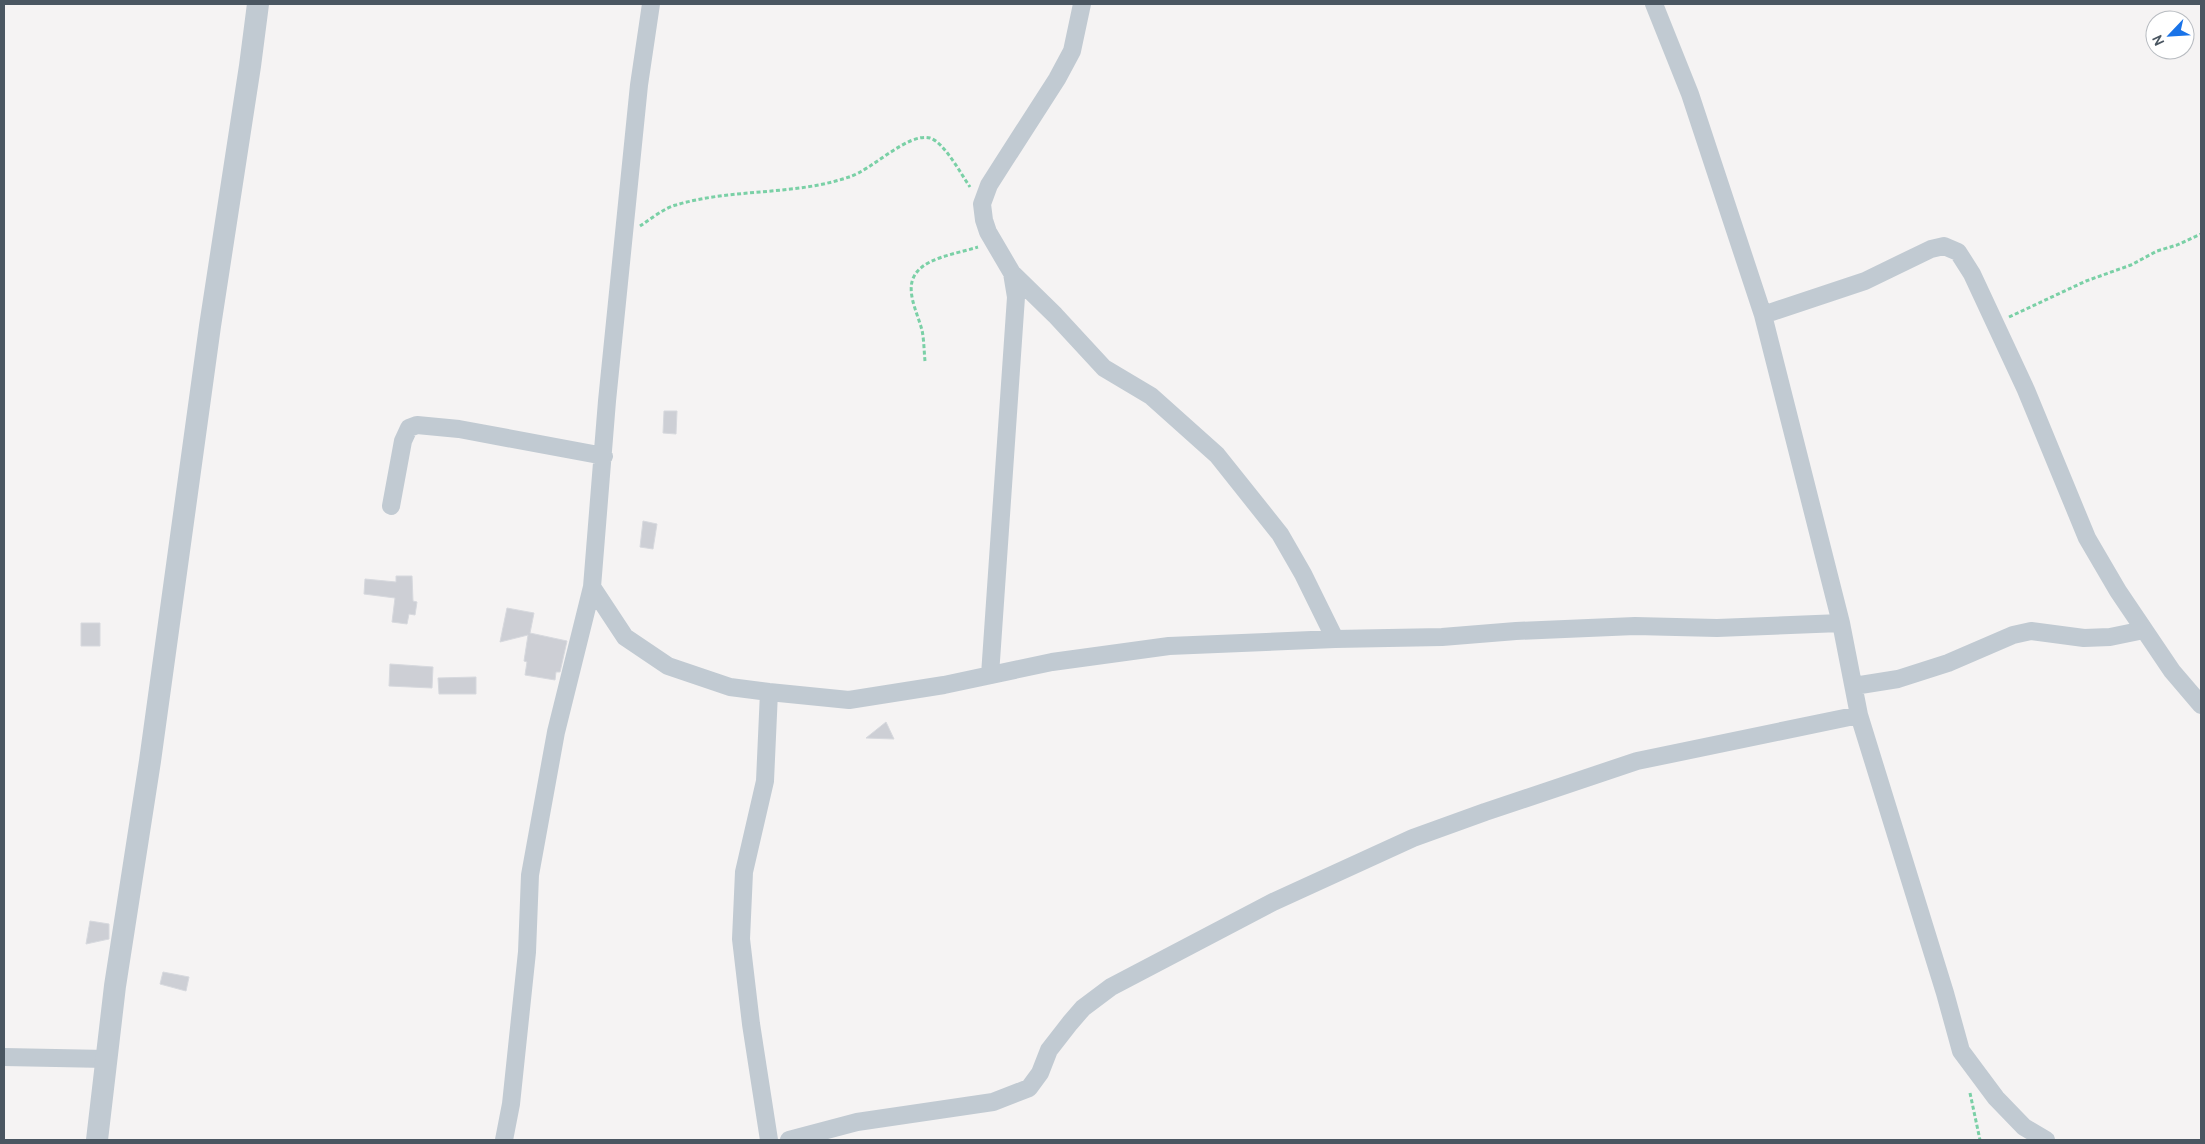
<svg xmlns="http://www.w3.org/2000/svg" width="2205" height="1144" font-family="Cabin,sans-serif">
	<rect width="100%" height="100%" fill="#f5f3f3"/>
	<path fill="#cdcfd5" stroke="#d7d9de" d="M664,411H677L676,434L663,433Z
		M643,521L657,524L653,549L640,547Z
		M396,576H412L413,601L417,602L415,615L409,614L407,624L392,622L395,598L364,594L365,579L396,582Z
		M507,608L534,613L530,633L567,641L560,672H556L555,680L525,675L527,662L524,661L528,635L500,642Z
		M81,623H100V646H81Z
		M390,664L433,667L432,688L389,686Z
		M476,677V694H439L438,678Z
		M886,722L894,739L866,738Z
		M90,921L109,924V939L86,944Z
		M163,972L189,977L186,991L160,984Z"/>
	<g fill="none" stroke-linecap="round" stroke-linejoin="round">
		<path stroke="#7ad0a6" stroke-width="3" stroke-dasharray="4 2.5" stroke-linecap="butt" d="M640,226C651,219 664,208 676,205C732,188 794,196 849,177C872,170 908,132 930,138C944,142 961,174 970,187
			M2009,317L2086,281L2131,265L2157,251L2177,245L2201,234
			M925,361C924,351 924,340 922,330C915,305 898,278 930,262C944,255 962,252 978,247
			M1970,1093L1980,1140"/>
		<path stroke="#c1cad2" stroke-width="18" d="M1654,4L1690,94L1763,315L1841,623L1859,715L1945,993L1961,1051L1996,1098L2024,1127L2046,1140
			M1012,273L1055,315L1104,368L1151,396L1217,455L1280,534L1303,574L1335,639
			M1763,315L1865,281L1931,249L1944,246L1958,252L1972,274L2026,390L2087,538L2118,591L2172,671L2201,705
			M391,506L403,441L409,428L417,425L459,429L604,456
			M592,587L625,637L668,666L730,687L769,692L849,700L944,685L1052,662L1169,646L1335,639L1442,637L1516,631L1635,626L1717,628L1841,623
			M990,675L1016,297L1012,273L988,232L984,220L982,204L989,185L1003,163L1057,79L1072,51L1082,4
			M1854,686L1898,679L1948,663L2013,635L2031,631L2084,638L2110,637L2144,630
			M4,1057L107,1059
			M504,1140L511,1104L527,952L530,875L556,732L592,587L607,401L639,85L651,4
			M769,1140L751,1024L741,939L744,872L765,781L769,692
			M789,1140L857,1122L993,1102L1029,1088L1040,1073L1049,1050L1070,1023L1083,1008L1111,987L1273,902L1413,838L1485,812L1637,761L1859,715"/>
		<path stroke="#c1cad2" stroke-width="22" d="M97,1140L115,986L150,761L210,326L250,66L258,4"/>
	</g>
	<rect width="2205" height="1144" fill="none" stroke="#4a5661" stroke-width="10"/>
	<g transform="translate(2170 35) rotate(245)"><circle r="24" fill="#ffffff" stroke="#b7bbc0"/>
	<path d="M0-4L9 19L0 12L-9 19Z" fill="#1a73e8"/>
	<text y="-8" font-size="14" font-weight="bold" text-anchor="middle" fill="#4a5661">N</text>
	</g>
</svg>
